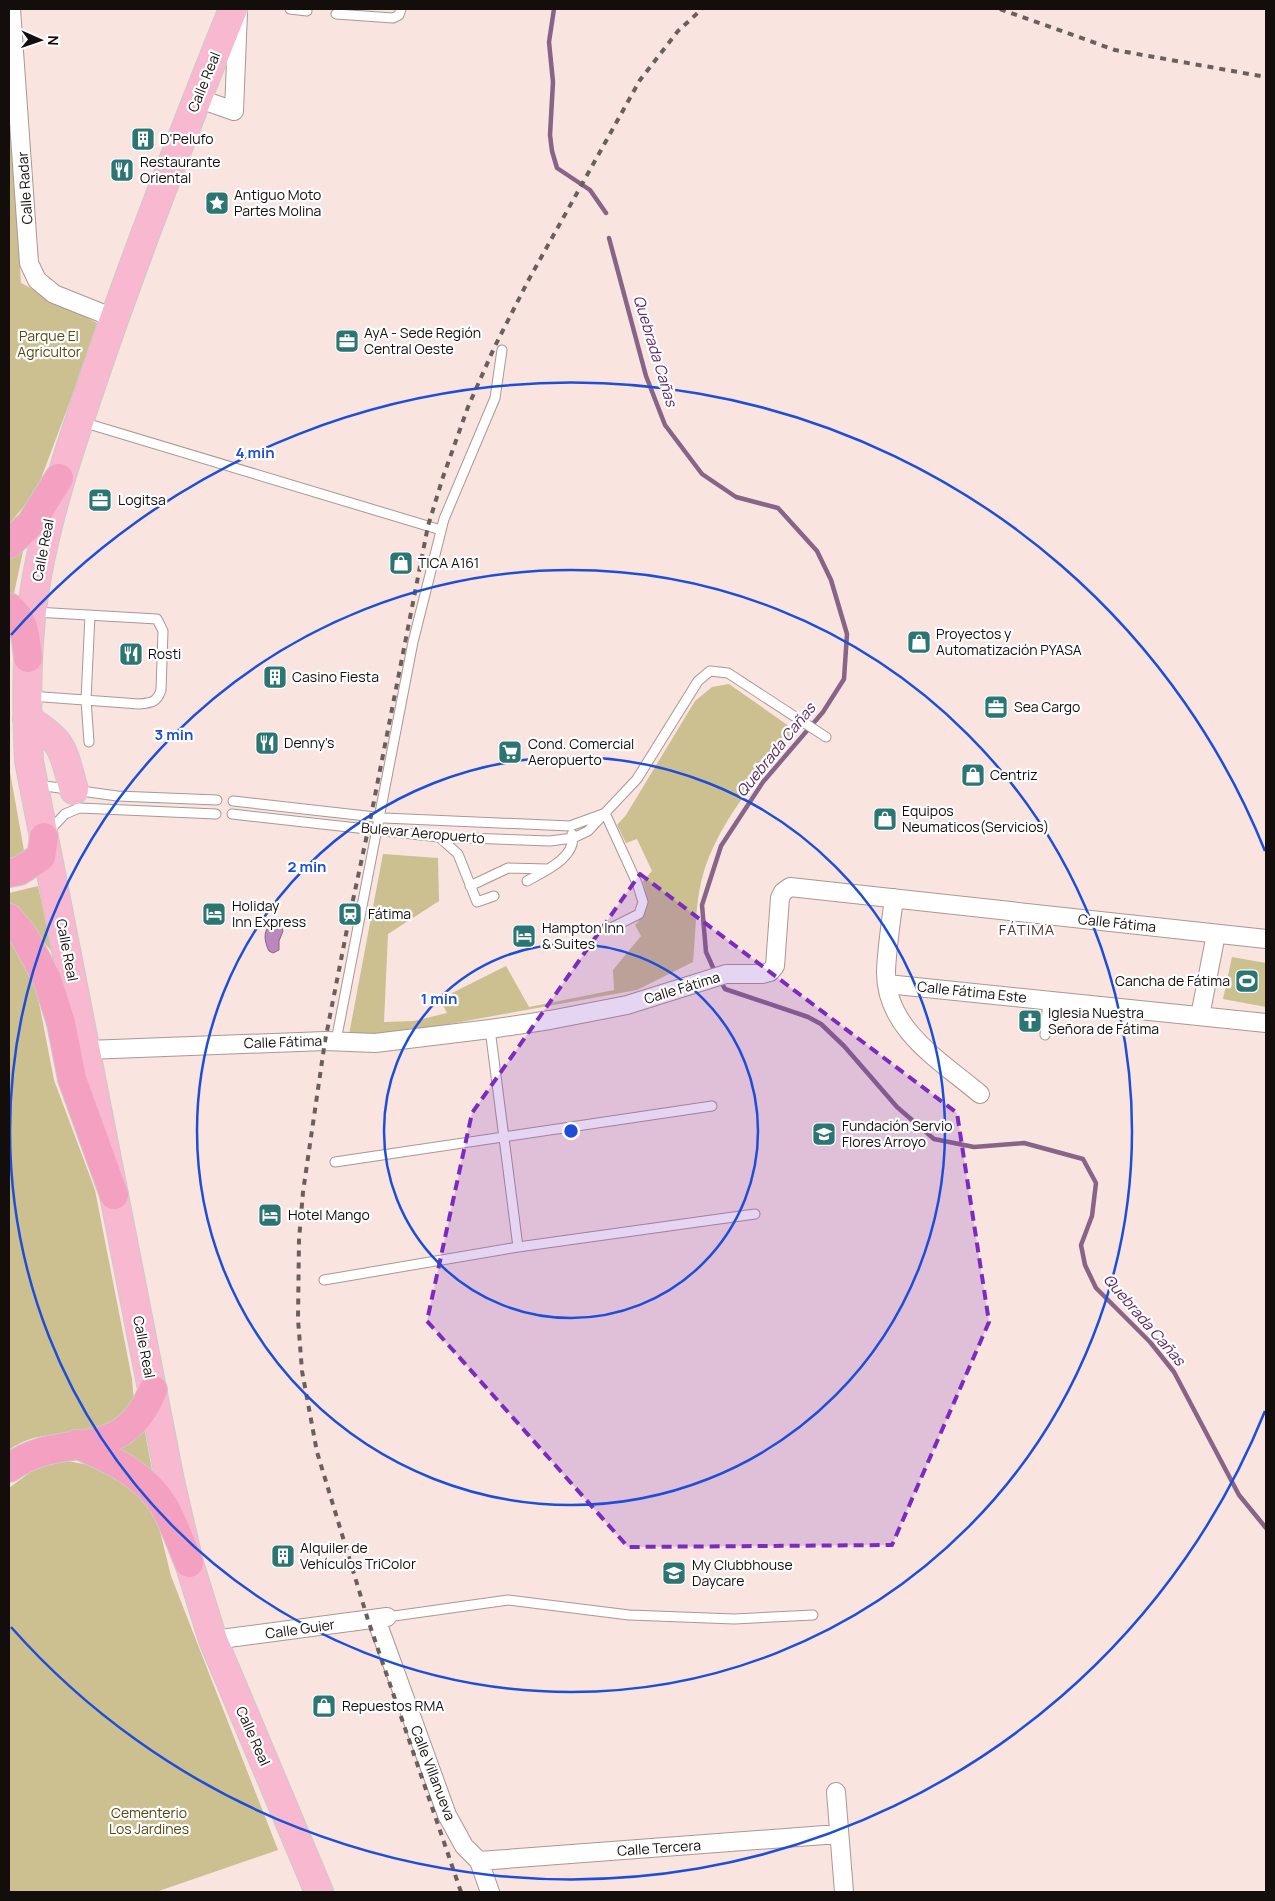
<svg xmlns="http://www.w3.org/2000/svg" width="1275" height="1901" font-family="Manrope,sans-serif">
	<rect width="100%" height="100%" fill="#f9e4e0"/>
	<path fill="#ccbf90" d="M9,107L21,283L99,324L36,492L9,524Z
		M24,547L13,598L9,596V556Z
		M729,684L796,731C762,772 721,818 704,871C695,900 696,932 693,962L637,990L377,1037L348,1040L383,854L438,858L439,901L388,934L384,1022L414,1021L447,1013L440,999L506,966L529,1007L614,990L613,970L641,936L635,925C650,911 647,898 643,881L652,871L637,839L626,843L617,825L626,815L695,701L712,687Z
		M9,751L10,772L25,856L9,861Z
		M38,886L53,953L9,901V893Z
		M9,938L22,956L35,982L54,1080L95,1190L132,1379L134,1402L131,1410C121,1416 108,1427 96,1429C66,1436 36,1430 9,1450Z
		M1232,957L1266,963V1007L1223,999Z
		M144,1427L154,1481L111,1449Z
		M67,1461L101,1467L117,1473L155,1511L171,1576L278,1850L156,1892H9V1488L36,1468Z"/>
	<path fill="#b989bd" stroke="#876488" d="M274,923L281,925L283,931L279,941V950L273,953L269,951C264,941 262,928 274,923Z"/>
	<g fill="none" stroke-linecap="round" stroke-linejoin="round">
		<path stroke="#876488" stroke-width="4.5" d="M554,9L549,42L553,82L550,135L552,151L557,168L590,190L606,213
			M609,238L646,376L665,425L702,474L736,497L778,508L817,551L831,580L847,634L844,679L823,712L763,782L721,846L702,905L706,952L716,974
			M720,980L725,989L808,1017L821,1024L844,1046L897,1107L934,1139L974,1147L1024,1143L1083,1159L1096,1183L1092,1216L1081,1245L1085,1265L1096,1288L1150,1342L1174,1372L1239,1495L1266,1528"/>
		<g stroke="#aa9793" stroke-width="11">
			<path id="service" d="M290,9L307,11
				M336,14L393,18L399,15L401,9
				M82,422L441,530
				M30,696L139,704C152,703 157,702 161,690L163,631L157,619L35,612
				M89,742L86,700L90,615
				M38,785L117,796L217,800
				M233,801L384,818L570,826L603,814
				M605,813L637,883L643,902L639,914L609,929
				M232,814L439,837L550,841L573,838L588,831L637,779L698,681L710,671L728,673L826,737
				M49,831L65,814L79,808L216,814
				M439,837L458,854L477,902L494,896
				M527,881C543,872 578,857 572,834
				M470,886L508,868L548,869
				M490,1029L518,1247
				M1045,1035L1048,999
				M336,1041L413,642L444,519L495,398L502,350
				M335,1162L712,1106
				M324,1280L518,1247L755,1214
				M387,1617L508,1600L629,1615L734,1619L813,1615"/>
		</g>
		<g stroke="#aa9793" stroke-width="20">
			<path id="minor" d="M11,9L29,263L37,280L54,294L114,318
				M197,98L234,111L238,12
				M894,898C891,922 887,947 886,971C885,1029 941,1061 980,1094
				M887,984L1266,1023
				M1200,1016L1216,934
				M87,1050L325,1041L375,1043L490,1029L550,1020L627,1005L726,974H762L770,972L775,966L780,898L783,892L790,887L1266,939
				M376,1619L447,1815L464,1846L479,1861L490,1892
				M213,1640L387,1617
				M836,1792L844,1892
				M479,1861L838,1834"/>
		</g>
		<g stroke="#cbcac9" stroke-width="30">
			<path id="primary" d="M233,9C185,128 138,249 96,371C73,439 50,505 37,576C26,637 26,699 29,761L170,1481L189,1563L213,1640L319,1892
				M27,719C66,743 62,749 74,790"/>
		</g>
		<g stroke="#cbcac9" stroke-width="30">
			<path id="trunk" d="M9,544L31,523L59,478
				M9,607C25,619 26,639 28,658
				M9,873L19,871L41,857L44,837
				M9,918L24,936L47,979L61,1023L72,1079L114,1195
				M76,1444C109,1459 144,1473 164,1506C174,1523 181,1545 189,1563
				M9,1468C66,1427 120,1469 153,1390"/>
		</g>
		<use href="#service" stroke="#fff" stroke-width="9"/>
		<use href="#minor" stroke="#fff" stroke-width="18"/>
		<use href="#primary" stroke="#f7b8d0" stroke-width="28"/>
		<use href="#trunk" stroke="#f4a0c0" stroke-width="28"/>
		<path stroke="#6b5f5d" stroke-width="4" stroke-dasharray="6 6" stroke-linecap="butt" d="M1000,9L1115,50L1266,77
			M461,1892L368,1620L317,1452L302,1371L298,1319L299,1240L303,1192L325,1041L350,914L371,816L428,526L443,477L468,407L494,348L528,281L640,80L678,31L702,9"/>
	</g>
	<path fill="#7b2cbf" fill-opacity="0.2" stroke="#7b2cbf" stroke-width="4" stroke-dasharray="10 6" stroke-linejoin="round" d="M640,874L957,1113L989,1322L892,1545L628,1547L427,1321L472,1113Z"/>
	<g fill="none" stroke="#1d4ed8" stroke-width="2.5">
		<circle cx="571" cy="1131" r="187"/>
		<circle cx="571" cy="1131" r="374"/>
		<circle cx="571" cy="1131" r="561"/>
		<path d="M1265 1411A748 748 0 0 1 11 1627M11 635A748 748 0 0 1 1265 851"/>
	</g>
	<defs>
		<g id="building-square" transform="scale(1.25)"><rect x="-9" y="-9" width="18" height="18" rx="4" fill="#2b7573" stroke="#fff"/><path d="M-4-6H4V6H1V3H-1V6H-4ZM-2.5-4.3h1.7v1.8h-1.7ZM.8-4.3h1.7v1.8H.8ZM-2.5-1h1.7V.8h-1.7ZM.8-1h1.7V.8H.8Z" fill="#fff"/></g>
		<g id="restaurant-square" transform="scale(1.25)"><rect x="-9" y="-9" width="18" height="18" rx="4" fill="#2b7573" stroke="#fff"/><path d="M-5-6h1v4h1v-4h1v4h1v-4h1v5L-1.5 .5V6h-2V.5L-5-1ZM5-6V6H3V1.5H1.5Q1.5-4 5-6Z" fill="#fff"/></g>
		<g id="sight-square" transform="scale(1.25)"><rect x="-9" y="-9" width="18" height="18" rx="4" fill="#2b7573" stroke="#fff"/><path d="M0-6L1.8-2.2L6-1.7L2.9 1.2L3.7 5.4L0 3.3L-3.7 5.4L-2.9 1.2L-6-1.7L-1.8-2.2Z" fill="#fff"/></g>
		<g id="office-square" transform="scale(1.25)"><rect x="-9" y="-9" width="18" height="18" rx="4" fill="#2b7573" stroke="#fff"/><path d="M-6-3h4V-5.5h4V-3h4V5H-6ZM-1-4.5V-3h2v-1.5ZM-6 0V1H6V0Z" fill="#fff"/></g>
		<g id="shop-square" transform="scale(1.25)"><rect x="-9" y="-9" width="18" height="18" rx="4" fill="#2b7573" stroke="#fff"/><path d="M-5-2.5h2.3a2.7 3.5 0 0 1 5.4 0H5L5.5 6h-11ZM-1.5-2.5h3a1.5 2.3 0 0 0-3 0Z" fill="#fff"/></g>
		<g id="supermarket-square" transform="scale(1.25)"><rect x="-9" y="-9" width="18" height="18" rx="4" fill="#2b7573" stroke="#fff"/><path d="M-6-5.5h2.5l.6 2H6L4.5 2H-2.5L-4.4-4H-6ZM-1.5 3.2a1.3 1.3 0 1 0 .1 0ZM3 3.2a1.3 1.3 0 1 0 .1 0Z" fill="#fff"/></g>
		<g id="hotel-square" transform="scale(1.25)"><rect x="-9" y="-9" width="18" height="18" rx="4" fill="#2b7573" stroke="#fff"/><path d="M-6-4.5h1.5V1H6V5H4.5V3h-9V5H-6ZM-4 0a1.8 1.8 0 1 1 3.6 0ZM.5 0V-2.5h3Q6-2.5 6 0Z" fill="#fff"/></g>
		<g id="station-square" transform="scale(1.25)"><rect x="-9" y="-9" width="18" height="18" rx="4" fill="#2b7573" stroke="#fff"/><path d="M-3-6H3Q5-6 5-4V2Q5 4 3 4L4.5 6H3L1.5 4h-3L-3 6H-4.5L-3 4Q-5 4-5 2V-4Q-5-6-3-6ZM-3.5-4v3h7v-3ZM-3.5 1v1.5H-2V1ZM2 1v1.5H3.5V1Z" fill="#fff"/></g>
		<g id="stadium-square" transform="scale(1.25)"><rect x="-9" y="-9" width="18" height="18" rx="4" fill="#2b7573" stroke="#fff"/><path d="M0-5a6.5 5 0 1 0 0 10a6.5 5 0 1 0 0-10ZM-3.5-1.8h7v3.6h-7Z" fill="#fff"/></g>
		<g id="church-square" transform="scale(1.25)"><rect x="-9" y="-9" width="18" height="18" rx="4" fill="#2b7573" stroke="#fff"/><path d="M-1.2-6h2.4v3.5h3.3v2.4h-3.3V6h-2.4V-.1h-3.3v-2.4h3.3Z" fill="#fff"/></g>
		<g id="school-square" transform="scale(1.25)"><rect x="-9" y="-9" width="18" height="18" rx="4" fill="#2b7573" stroke="#fff"/><path d="M0-5L7-2L0 1L-7-2ZM-4 1L0 2.5L4 1V4Q0 6-4 4Z" fill="#fff"/></g>
	</defs>
	<g fill-rule="evenodd">
		<use href="#building-square" x="143" y="139"/>
		<use href="#restaurant-square" x="122" y="170"/>
		<use href="#sight-square" x="217" y="203"/>
		<use href="#office-square" x="347" y="341"/>
		<use href="#office-square" x="100" y="500"/>
		<use href="#shop-square" x="401" y="563"/>
		<use href="#shop-square" x="919" y="642"/>
		<use href="#restaurant-square" x="131" y="654"/>
		<use href="#building-square" x="275" y="677"/>
		<use href="#office-square" x="996" y="707"/>
		<use href="#restaurant-square" x="267" y="743"/>
		<use href="#supermarket-square" x="510" y="752"/>
		<use href="#shop-square" x="973" y="775"/>
		<use href="#shop-square" x="885" y="819"/>
		<use href="#hotel-square" x="214" y="914"/>
		<use href="#station-square" x="350" y="914"/>
		<use href="#hotel-square" x="524" y="936"/>
		<use href="#stadium-square" x="1247" y="981"/>
		<use href="#church-square" x="1030" y="1021"/>
		<use href="#school-square" x="824" y="1134"/>
		<use href="#hotel-square" x="270" y="1215"/>
		<use href="#building-square" x="283" y="1556"/>
		<use href="#school-square" x="674" y="1573"/>
		<use href="#shop-square" x="324" y="1706"/>
	</g>
	<g text-anchor="middle" stroke-width="4.5" stroke-linejoin="round" paint-order="stroke">
		<g font-size="14" fill="#130d0b" stroke="#fff">
			<text transform="translate(204 82) rotate(-68)" y="5">Calle Real</text>
			<text transform="translate(25 188) rotate(-94)" y="5">Calle Radar</text>
			<text transform="translate(43 550) rotate(-79)" y="5">Calle Real</text>
			<text transform="translate(423 833) rotate(5)" y="5">Bulevar Aeropuerto</text>
			<text transform="translate(1117 923) rotate(6)" y="5">Calle Fátima</text>
			<text transform="translate(67 950) rotate(79)" y="5">Calle Real</text>
			<text transform="translate(682 988) rotate(-17)" y="5">Calle Fátima</text>
			<text transform="translate(972 992) rotate(6)" y="5">Calle Fátima Este</text>
			<text transform="translate(283 1042) rotate(-2)" y="5">Calle Fátima</text>
			<text transform="translate(144 1347) rotate(79)" y="5">Calle Real</text>
			<text transform="translate(300 1629) rotate(-8)" y="5">Calle Guier</text>
			<text transform="translate(253 1736) rotate(66)" y="5">Calle Real</text>
			<text transform="translate(433 1773) rotate(69)" y="5">Calle Villanueva</text>
			<text transform="translate(659 1848) rotate(-4)" y="5">Calle Tercera</text>
		</g>
		<g font-size="14" fill="#130d0b" stroke="#fff" text-anchor="start">
			<text x="160" y="144">D'Pelufo</text>
			<text x="140" y="167">Restaurante<tspan x="140" dy="16">Oriental</tspan></text>
			<text x="234" y="200">Antiguo Moto<tspan x="234" dy="16">Partes Molina</tspan></text>
			<text x="364" y="338">AyA - Sede Región<tspan x="364" dy="16">Central Oeste</tspan></text>
			<text x="118" y="505">Logitsa</text>
			<text x="418" y="568">TICA A161</text>
			<text x="936" y="639">Proyectos y<tspan x="936" dy="16">Automatización PYASA</tspan></text>
			<text x="148" y="659">Rosti</text>
			<text x="292" y="682">Casino Fiesta</text>
			<text x="1014" y="712">Sea Cargo</text>
			<text x="284" y="748">Denny's</text>
			<text x="528" y="749">Cond. Comercial<tspan x="528" dy="16">Aeropuerto</tspan></text>
			<text x="990" y="780">Centriz</text>
			<text x="902" y="816">Equipos<tspan x="902" dy="16">Neumaticos(Servicios)</tspan></text>
			<text x="232" y="911">Holiday<tspan x="232" dy="16">Inn Express</tspan></text>
			<text x="368" y="919">Fátima</text>
			<text x="542" y="933">Hampton Inn<tspan x="542" dy="16">&amp; Suites</tspan></text>
			<text x="1230" y="986" text-anchor="end">Cancha de Fátima</text>
			<text x="1048" y="1018">Iglesia Nuestra<tspan x="1048" dy="16">Señora de Fátima</tspan></text>
			<text x="842" y="1131">Fundación Servio<tspan x="842" dy="16">Flores Arroyo</tspan></text>
			<text x="288" y="1220">Hotel Mango</text>
			<text x="300" y="1553">Alquiler de<tspan x="300" dy="16">Vehículos TriColor</tspan></text>
			<text x="692" y="1570">My Clubbhouse<tspan x="692" dy="16">Daycare</tspan></text>
			<text x="342" y="1711">Repuestos RMA</text>
		</g>
		<g font-size="14" fill="#554811" stroke="#fff">
			<text x="49" y="341">Parque El<tspan x="49" dy="16">Agricultor</tspan></text>
			<text x="149" y="1818">Cementerio<tspan x="149" dy="16">Los Jardines</tspan></text>
		</g>
		<g font-size="15" font-style="italic" fill="#5f2465" stroke="#fff">
			<text transform="translate(655 351) rotate(73)" y="5">Quebrada Cañas</text>
			<text transform="translate(776 750) rotate(-51)" y="5">Quebrada Cañas</text>
			<text transform="translate(1144 1320) rotate(49)" y="5">Quebrada Cañas</text>
		</g>
		<g font-size="15" letter-spacing="1" fill="#493936" stroke="#fff">
			<text x="1027" y="935">FÁTIMA</text>
		</g>
	</g>
	<circle cx="571" cy="1131" r="8" fill="#1d4ed8" stroke="#fff" stroke-width="2.5"/>
	<g font-size="15" text-anchor="middle" font-weight="bold" fill="#1d4ed8" stroke="#fff" stroke-width="4.5" stroke-linejoin="round" paint-order="stroke">
		<text x="255" y="458">4 min</text>
		<text x="174" y="740">3 min</text>
		<text x="307" y="872">2 min</text>
		<text x="439" y="1004">1 min</text>
	</g>
	<rect width="1275" height="1901" fill="none" stroke="#130d0b" stroke-width="20"/>
	<g transform="translate(40 40) rotate(92)" stroke="#ffffff" stroke-width="4" paint-order="stroke">
	<path d="M0-4L9 19L0 12L-9 19Z" fill="#130d0b"/>
	<text y="-8" font-size="14" font-weight="bold" text-anchor="middle" fill="#130d0b">N</text>
	</g>
</svg>
